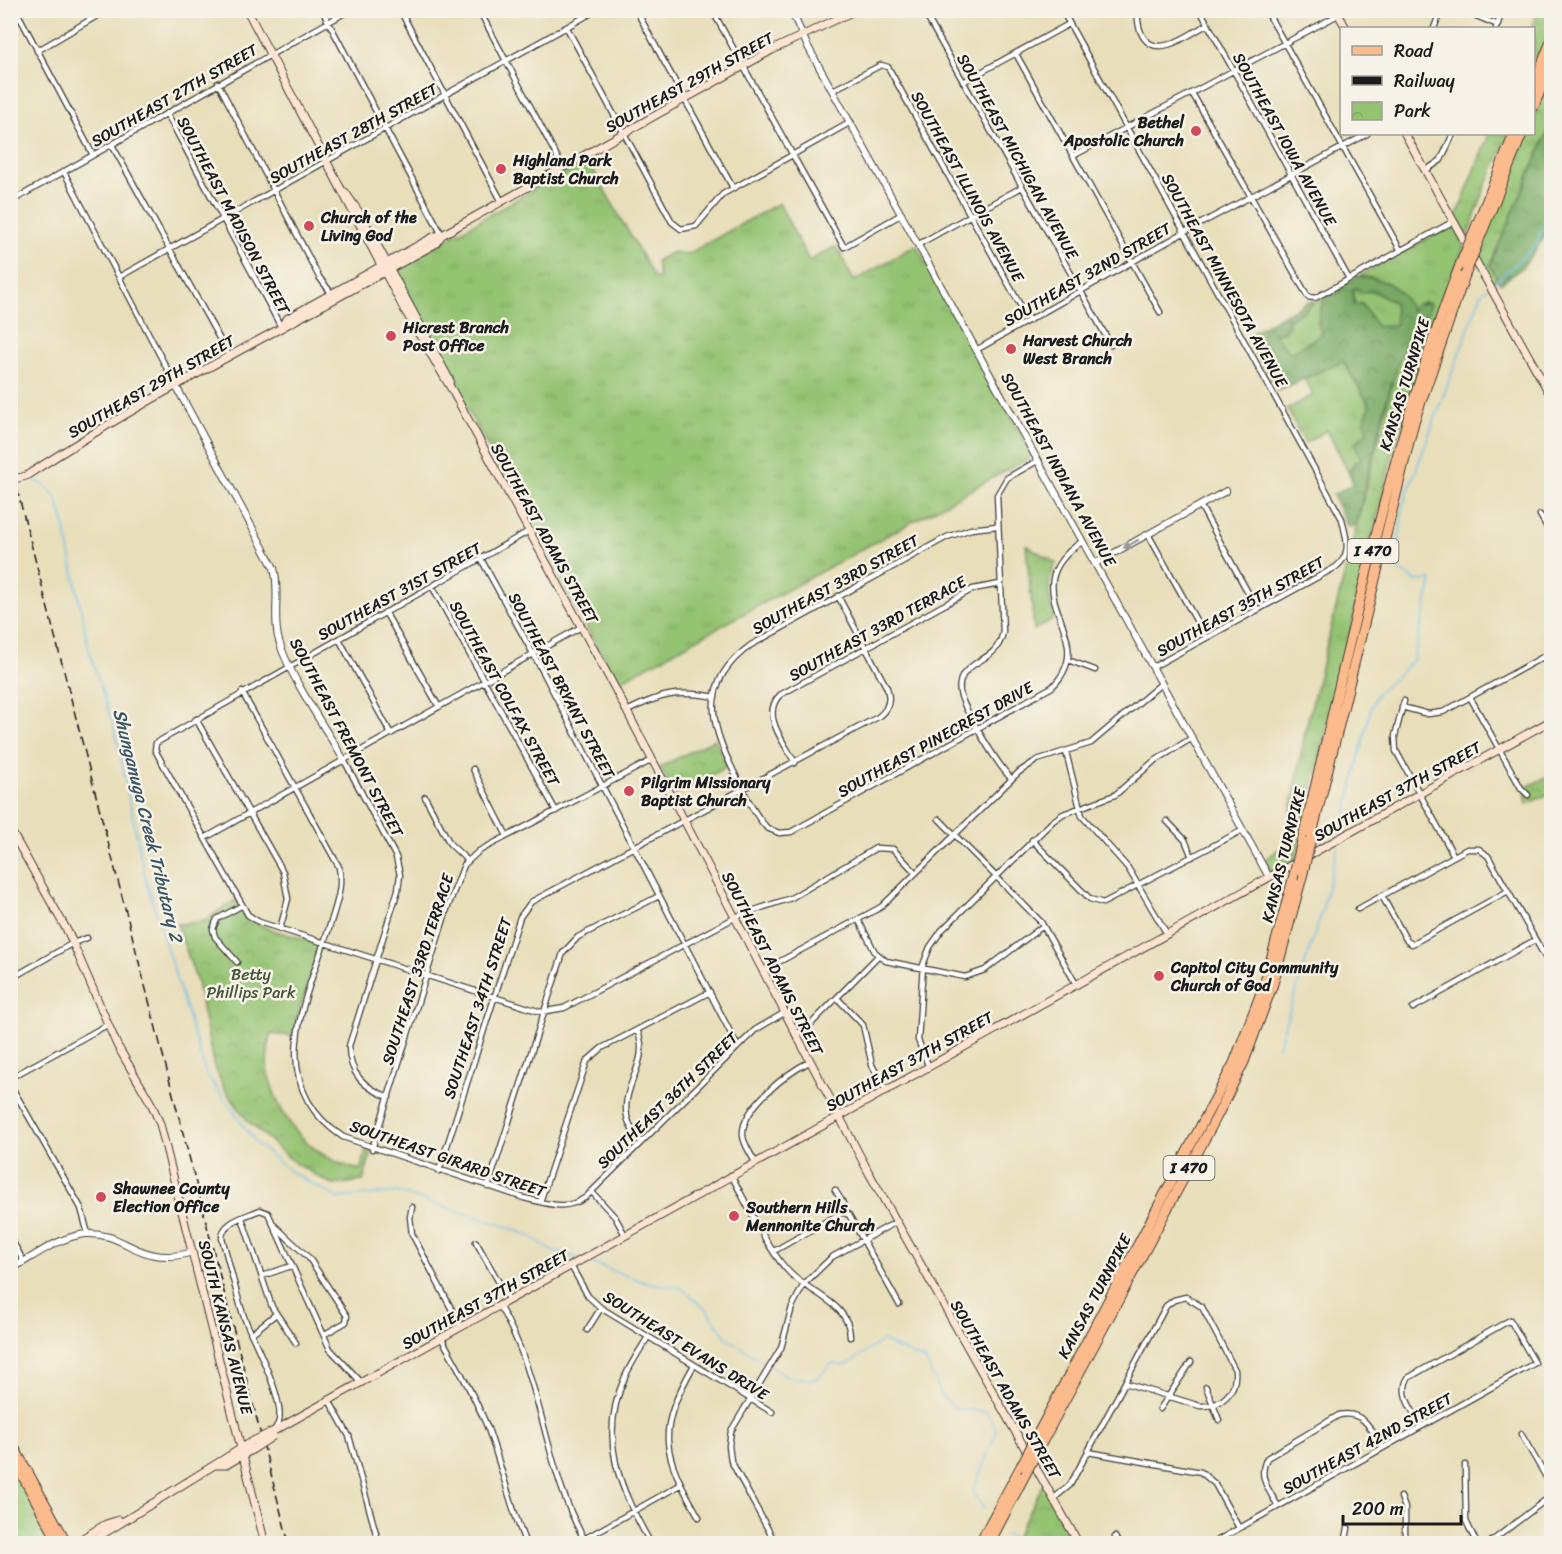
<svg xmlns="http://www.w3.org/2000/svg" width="1562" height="1554" font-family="Sriracha,sans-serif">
	<defs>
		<pattern id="grass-tufts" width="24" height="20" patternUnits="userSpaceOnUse" patternTransform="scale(1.5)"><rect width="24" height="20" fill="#94c372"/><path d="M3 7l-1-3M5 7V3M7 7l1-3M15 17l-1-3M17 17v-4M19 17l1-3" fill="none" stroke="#7fa762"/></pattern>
		<pattern id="forest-crowns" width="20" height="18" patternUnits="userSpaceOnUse" patternTransform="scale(1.5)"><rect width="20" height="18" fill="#77a964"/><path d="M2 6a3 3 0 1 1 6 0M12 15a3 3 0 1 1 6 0" fill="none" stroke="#618952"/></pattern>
		<pattern id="park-crowns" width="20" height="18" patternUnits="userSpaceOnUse" patternTransform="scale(1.5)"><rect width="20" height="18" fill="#94c372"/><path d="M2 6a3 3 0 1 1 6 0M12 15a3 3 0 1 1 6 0" fill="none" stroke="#7fa762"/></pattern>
	</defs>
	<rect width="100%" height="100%" fill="#f7f3e8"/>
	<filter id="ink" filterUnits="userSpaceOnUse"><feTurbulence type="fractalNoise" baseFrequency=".0167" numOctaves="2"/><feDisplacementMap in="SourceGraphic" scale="12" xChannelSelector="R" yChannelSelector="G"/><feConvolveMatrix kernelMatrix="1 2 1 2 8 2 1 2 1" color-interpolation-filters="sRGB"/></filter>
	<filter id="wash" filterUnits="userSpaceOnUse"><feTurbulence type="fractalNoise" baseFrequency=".008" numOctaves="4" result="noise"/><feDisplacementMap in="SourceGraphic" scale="24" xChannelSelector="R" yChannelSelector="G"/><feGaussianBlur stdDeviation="1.35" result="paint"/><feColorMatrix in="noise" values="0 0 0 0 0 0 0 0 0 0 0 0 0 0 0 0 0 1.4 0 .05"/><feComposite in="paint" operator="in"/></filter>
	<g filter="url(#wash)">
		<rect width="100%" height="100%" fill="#e8deba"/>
		<path fill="url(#grass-tufts)" stroke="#587047" stroke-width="1.5" d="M1538,11H1551V29L1534,73V28H1531Z
			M1551,73V125L1490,265L1497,279L1490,282L1476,257L1527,134H1534V117Z
			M1489,134H1509L1484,190L1467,239L1456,218Z
			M587,159L655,279L659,277L656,261L673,252L688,254L779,203L809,261L836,246L854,281L916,245L1033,456L617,683L460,396L395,271L398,267Z
			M1449,227L1454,228L1464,247L1437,312L1395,444L1295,860L1271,872L1264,861L1285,844L1305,732L1394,376L1406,341L1420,318L1424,301L1411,311C1400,284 1385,280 1359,276Z
			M1341,286V292C1320,296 1315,316 1322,334L1291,353L1281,344L1273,333L1283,332L1288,319Z
			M1357,288L1361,292L1373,291L1394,302L1397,325L1377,327L1362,304H1355L1351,296L1352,290Z
			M1343,361L1370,406L1364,420L1367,432L1361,459L1354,463L1349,473L1327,430L1305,443L1287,409L1313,395L1303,377Z"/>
		<path fill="url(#forest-crowns)" stroke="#4a6240" stroke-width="1.5" fill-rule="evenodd" d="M1551,125V228L1522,268L1500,284L1490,265Z
			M1359,276C1385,280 1400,284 1411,311L1417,304L1430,303L1427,315C1397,327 1366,488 1356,525L1348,527L1333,495L1353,484L1349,473L1354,463L1361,459L1355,444L1367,432L1364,420L1370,406L1343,361L1277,391L1246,336L1309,301H1313L1306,310L1288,319V325L1283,332L1274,333L1281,344L1291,353L1322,334L1318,324L1323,298L1341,292V286ZM1357,288L1361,292L1373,291L1394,302L1396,325L1377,327L1362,304H1355L1352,290Z"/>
		<path fill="url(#park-crowns)" stroke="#587047" stroke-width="1.5" d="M1026,545L1056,563C1047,581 1046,599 1056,617L1034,630Z
			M715,739L728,766L675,795L660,767Z
			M1551,775V793L1527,804L1525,788Z
			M235,900C261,939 284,927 319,946L292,1036L270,1034C269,1045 267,1056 267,1066C267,1074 271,1082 273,1089C286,1130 318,1160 360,1170L367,1149L372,1151L363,1181L333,1185L296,1164L248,1121L225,1090L213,1063L197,982L177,924L202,922Z
			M11,1455L59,1543H11Z
			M1044,1482L1079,1543H1013Z"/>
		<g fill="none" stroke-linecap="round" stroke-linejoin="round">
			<path stroke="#6dbfe9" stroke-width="1.5" d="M1492,285L1537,244L1552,194
				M10,472L18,475
				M28,478L43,484L55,495L63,518L89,650L116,735L146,881L206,1074L256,1143L291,1172L338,1198L397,1192L502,1225L530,1236L552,1251L579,1258
				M1342,830L1371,708L1376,695L1413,661L1432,580L1416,581L1396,568L1403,505L1482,292L1488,288
				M1278,1046L1321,914L1338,846
				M586,1261L647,1283L682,1288L708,1311L726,1337L768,1365
				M772,1367L789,1377L815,1380L831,1364L847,1365L882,1341L926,1361L941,1395L956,1409L987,1412L997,1430L973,1491L984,1509
				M1006,1534L1022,1544"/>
		</g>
	</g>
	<g filter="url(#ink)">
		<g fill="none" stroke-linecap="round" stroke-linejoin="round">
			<g stroke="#3b3934" stroke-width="7">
				<path id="minor" d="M16,10L93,155
					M322,10L442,235
					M400,10L502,202
					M479,10L563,168
					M636,10L733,188
					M712,10L844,247L902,214
					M923,10L1111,345
					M1062,10L1342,519C1346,538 1353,553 1336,567L1153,667
					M1138,10C1137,20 1138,29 1144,38C1159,59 1191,33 1208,24
					M1200,10L1349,279
					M1266,10L1401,251
					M1462,10L1498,25
					M567,28L672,222L681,229L696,226L723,194L851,122
					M1434,28L1441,10
					M1496,28L1503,10
					M37,51L107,10
					M1016,54L1160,312
					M963,82L1069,24
					M218,83L319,277L332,294
					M833,90L881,65L888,67L1029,321
					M1192,93L1308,297L1315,298L1454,221
					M167,114L281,327
					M112,145L229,356
					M1073,156L1338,15
					M1425,171L1441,160L1453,134
					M64,172L176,386
					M10,202L350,10
					M919,244L1022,187
					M119,277L597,10
					M978,349L1185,232L1367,134
					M1200,505L1257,609
					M1540,515L1552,536
					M997,526L971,529L947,537L751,645C695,685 712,729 738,780C746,796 754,814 767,828L779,833L791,832L1052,687C1105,635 1006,592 1083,541
					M529,531L156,743L155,750L248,915L259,922L541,1012L564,1008L740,915L791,898L876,848L893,849L916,873
					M1148,534L1206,638
					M481,559L542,670L738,1047
					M432,586L556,811
					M385,612L439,707
					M339,639L391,734
					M1068,660L1095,670
					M242,692L339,867C343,888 336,905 330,925C307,997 261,1083 343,1137L524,1198C547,1203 565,1212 586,1197L755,1030L784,1013
					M1470,697L1521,788L1528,795
					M1404,701L1395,736L1396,751L1454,856
					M1402,707L1428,714L1443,712L1552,652
					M627,711C661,694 677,690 715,697
					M196,719L283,872L288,899L280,929
					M1066,752L1082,816L1128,868L1167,934
					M344,760L396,857L400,875L398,890L349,1046C349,1074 364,1088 389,1097
					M795,763C785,743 760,715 780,695L973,589L1000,584
					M473,769L507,836
					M1012,779C1000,769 962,707 960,692C959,686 960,680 963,675C976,656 997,661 1003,632L997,495L1007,478L1039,460
					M425,797L450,844L467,860
					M939,819L1041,922L1076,984
					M1167,821L1185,840L1192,857
					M205,838L581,627
					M1032,840L1090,899L1103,903L1243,830
					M1382,896L1407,941L1412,944L1508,891
					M1358,909L1467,849H1479L1488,856L1552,969
					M859,921L875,952L886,961L965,977L985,970L1043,926
					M237,962L215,937L213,929L217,919L241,906
					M762,971L881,907L1019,772L1037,760L1091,743L1162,683
					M10,979L73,943L87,938
					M837,998L863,1025L872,1065L885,1089
					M1413,1008L1535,940
					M637,1030C656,1070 601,1096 641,1142
					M795,1035L809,1026L878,956
					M928,1065L918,1040L923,965L930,947L942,930L1053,821L1063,814L1115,795L1153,762L1192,738
					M10,1078L107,1025
					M10,1084L81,1208L88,1234
					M372,1149L447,909L464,865L479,851L652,760
					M755,1162C751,1154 744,1145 743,1136C740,1109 787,1073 809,1062
					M439,1171L520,917L531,902L878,717C888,710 891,700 887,688L838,596
					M731,1175C747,1203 769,1254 792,1275C812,1294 850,1304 850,1337
					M488,1187L563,953L578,937L659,896
					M835,1190L843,1203V1212
					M591,1191L615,1217L625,1235
					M540,1202L587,1061L602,1048L710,992
					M412,1207L410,1217L412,1234L461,1327
					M843,1212L849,1215L899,1304
					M242,1218L272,1307L296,1343
					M274,1225L309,1258L347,1316L346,1322L325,1334
					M10,1237L24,1262
					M476,1242L509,1300
					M774,1251L843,1212
					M571,1266L588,1296L601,1308L772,1412
					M262,1276L291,1266
					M499,1306C544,1378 543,1471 587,1544
					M587,1330L601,1308
					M251,1334L276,1314
					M648,1337C640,1350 631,1363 625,1377C597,1439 620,1489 651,1544
					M442,1339C458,1368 476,1398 488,1429C502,1467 510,1506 526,1544
					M1545,1358L1552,1355
					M694,1365C656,1432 661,1451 699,1517
					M1206,1387L1219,1420
					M330,1402L349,1436L379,1544
					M1160,1409L1191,1362
					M276,1427C292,1409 250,1336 243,1314C235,1289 229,1263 222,1238C222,1221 247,1216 260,1210L268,1213L330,1349L362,1383
					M1521,1434L1552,1487
					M1088,1452L1201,1472L1215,1484L1239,1528
					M1465,1465L1466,1521L1477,1544
					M1401,1497L1405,1508V1544
					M1053,1499L1070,1485L1166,1306L1174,1300L1186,1297L1202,1307L1235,1370C1237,1392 1222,1407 1200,1406L1125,1383
					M1278,1506C1269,1490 1257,1477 1267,1458L1339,1415C1364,1410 1372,1430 1382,1448
					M1115,1537L1119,1544
					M584,1539L680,1485
					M776,1544L731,1461L729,1446L731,1431L781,1348L792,1307L804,1284L832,1257L896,1222
					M1211,1544C1319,1483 1427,1423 1535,1363L1510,1320L1408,1378C1398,1394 1413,1411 1422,1426
					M1345,1544L1348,1528
					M1488,1544L1552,1495"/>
			</g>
			<g stroke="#3b3934" stroke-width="8">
				<path id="tertiary" d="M791,10L807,45L1269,877
					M176,386L274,568C280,591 273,614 278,637C286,671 325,728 344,760
					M1096,563L1226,491
					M10,1270C33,1257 60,1236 86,1234C128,1232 138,1268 193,1252"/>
			</g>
			<g stroke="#3b3934" stroke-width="9">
				<path id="secondary" d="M247,10L404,309L452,390L611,681L869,1173L1079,1544
					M1336,10L1346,28
					M1405,134L1552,398
					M345,192L361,215L450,381
					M281,326L288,318L435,236L442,235
					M10,480L26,476C157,390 298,321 435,244L442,235L772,50L856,10
					M10,829L69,934L117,1045L152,1105L160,1124L265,1544
					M272,1432L1552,720
					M217,1465H226L255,1448
					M73,1544L106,1524L119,1520
					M87,1544L253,1441"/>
			</g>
			<g stroke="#3b3934" stroke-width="10">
				<path id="primary" d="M10,1439L68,1544
					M10,1454L59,1544"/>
			</g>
			<g stroke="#3b3934" stroke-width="11">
				<path id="motorway" d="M1534,84L1552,39
					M1534,106L1552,61
					M1473,234L1514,134
					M1479,240L1522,134
					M1311,838L1414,422L1465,275
					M1302,841C1350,648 1388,451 1460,265
					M1034,1441L1234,1063L1264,985L1293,879
					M1039,1448L1216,1118L1244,1062L1273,984L1303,873
					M979,1544L1021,1466
					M989,1544L1025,1475"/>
			</g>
			<use href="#minor" stroke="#fff" stroke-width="4.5"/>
			<use href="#tertiary" stroke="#fff" stroke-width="6"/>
			<use href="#secondary" stroke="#fde4d1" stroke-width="7"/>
			<use href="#primary" stroke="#fbbb8d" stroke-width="8"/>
			<use href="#motorway" stroke="#fbbb8d" stroke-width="9"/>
			<path stroke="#1c1c1c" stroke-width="1.5" stroke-dasharray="9 4.5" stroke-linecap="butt" d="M10,462L289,1544"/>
			<g stroke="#3b3934" stroke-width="9" stroke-linecap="butt">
				<path id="secondary-bridge" d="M253,1441L272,1432
					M255,1448L273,1436"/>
			</g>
			<g stroke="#3b3934" stroke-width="11" stroke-linecap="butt">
				<path id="motorway-bridge" d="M1460,265L1473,234
					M1465,275L1479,240
					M1303,873L1311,838
					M1293,879L1302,841
					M1021,1466L1034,1441
					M1025,1475L1039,1448"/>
			</g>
			<use href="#secondary-bridge" stroke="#fde4d1" stroke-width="7"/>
			<use href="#motorway-bridge" stroke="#fbbb8d" stroke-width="9"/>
		</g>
		<defs><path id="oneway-solid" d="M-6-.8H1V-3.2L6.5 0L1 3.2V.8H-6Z" transform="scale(1.5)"/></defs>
		<use fill="#999" href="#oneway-solid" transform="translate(1131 544) rotate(151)"/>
	</g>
	<g fill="#d1495b" stroke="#f7f3e8" stroke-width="2">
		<circle cx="1196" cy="131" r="6"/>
		<circle cx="501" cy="169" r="6"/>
		<circle cx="309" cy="226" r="6"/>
		<circle cx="391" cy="336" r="6"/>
		<circle cx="1011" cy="349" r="6"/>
		<circle cx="629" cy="791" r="6"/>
		<circle cx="1159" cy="976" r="6"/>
		<circle cx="101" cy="1197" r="6"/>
		<circle cx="734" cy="1216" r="6"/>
	</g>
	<g text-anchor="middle" stroke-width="5" stroke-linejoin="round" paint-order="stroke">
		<g fill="#f7f3e8" stroke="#5e5c59" stroke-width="1.5">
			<rect x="1347.5" y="539" width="51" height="24" rx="4.5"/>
			<rect x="1163.5" y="1156" width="51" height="24" rx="4.5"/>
		</g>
		<g font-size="15" font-weight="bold" fill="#1c1c1c">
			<text x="1373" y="556">I 470</text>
			<text x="1189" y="1173">I 470</text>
		</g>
		<g font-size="16" fill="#1c1c1c" stroke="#f7f3e8">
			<text transform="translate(689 82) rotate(-29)" y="6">SOUTHEAST 29TH STREET</text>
			<text transform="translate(174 95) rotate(-30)" y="6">SOUTHEAST 27TH STREET</text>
			<text transform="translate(353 133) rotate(-29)" y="6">SOUTHEAST 28TH STREET</text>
			<text transform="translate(1285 139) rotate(61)" y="6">SOUTHEAST IOWA AVENUE</text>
			<text transform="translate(1018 156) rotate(61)" y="6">SOUTHEAST MICHIGAN AVENUE</text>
			<text transform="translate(968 186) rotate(61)" y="6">SOUTHEAST ILLINOIS AVENUE</text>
			<text transform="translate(234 215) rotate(62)" y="6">SOUTHEAST MADISON STREET</text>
			<text transform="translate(1087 274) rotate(-30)" y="6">SOUTHEAST 32ND STREET</text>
			<text transform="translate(1225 280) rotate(61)" y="6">SOUTHEAST MINNESOTA AVENUE</text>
			<text transform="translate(1404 384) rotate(-73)" y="6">KANSAS TURNPIKE</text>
			<text transform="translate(151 386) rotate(-30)" y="6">SOUTHEAST 29TH STREET</text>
			<text transform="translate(1059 469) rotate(61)" y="6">SOUTHEAST INDIANA AVENUE</text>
			<text transform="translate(545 533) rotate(61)" y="6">SOUTHEAST ADAMS STREET</text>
			<text transform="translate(835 584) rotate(-29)" y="6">SOUTHEAST 33RD STREET</text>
			<text transform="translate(399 591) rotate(-29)" y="6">SOUTHEAST 31ST STREET</text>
			<text transform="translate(1240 606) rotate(-29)" y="6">SOUTHEAST 35TH STREET</text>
			<text transform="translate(877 628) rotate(-29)" y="6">SOUTHEAST 33RD TERRACE</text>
			<text transform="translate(562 685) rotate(62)" y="6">SOUTHEAST BRYANT STREET</text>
			<text transform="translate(505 693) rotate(61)" y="6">SOUTHEAST COLFAX STREET</text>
			<text transform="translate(347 737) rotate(62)" y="6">SOUTHEAST FREMONT STREET</text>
			<text transform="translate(935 739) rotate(-29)" y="6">SOUTHEAST PINECREST DRIVE</text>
			<text transform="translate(1397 791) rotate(-29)" y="6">SOUTHEAST 37TH STREET</text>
			<text transform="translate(1283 855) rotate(-76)" y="6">KANSAS TURNPIKE</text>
			<text transform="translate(773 963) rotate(63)" y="6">SOUTHEAST ADAMS STREET</text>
			<text transform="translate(417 969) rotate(-72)" y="6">SOUTHEAST 33RD TERRACE</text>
			<text transform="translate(477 1008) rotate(-72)" y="6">SOUTHEAST 34TH STREET</text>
			<text transform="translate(909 1061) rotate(-29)" y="6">SOUTHEAST 37TH STREET</text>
			<text transform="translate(667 1100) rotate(-44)" y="6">SOUTHEAST 36TH STREET</text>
			<text transform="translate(448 1158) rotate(19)" y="6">SOUTHEAST GIRARD STREET</text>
			<text transform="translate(1094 1296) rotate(-62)" y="6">KANSAS TURNPIKE</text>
			<text transform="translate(485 1299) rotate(-29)" y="6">SOUTHEAST 37TH STREET</text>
			<text transform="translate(226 1327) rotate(76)" y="6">SOUTH KANSAS AVENUE</text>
			<text transform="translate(686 1345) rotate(32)" y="6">SOUTHEAST EVANS DRIVE</text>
			<text transform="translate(1006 1389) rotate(60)" y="6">SOUTHEAST ADAMS STREET</text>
			<text transform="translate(1367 1443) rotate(-29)" y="6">SOUTHEAST 42ND STREET</text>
		</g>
		<g font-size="16" font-weight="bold" fill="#1c1c1c" stroke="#f7f3e8" text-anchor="start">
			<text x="1184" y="128" text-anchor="end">Bethel<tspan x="1184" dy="18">Apostolic Church</tspan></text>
			<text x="513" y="166">Highland Park<tspan x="513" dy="18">Baptist Church</tspan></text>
			<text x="321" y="223">Church of the<tspan x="321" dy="18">Living God</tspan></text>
			<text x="403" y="333">Hicrest Branch<tspan x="403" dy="18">Post Office</tspan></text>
			<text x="1023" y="346">Harvest Church<tspan x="1023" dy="18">West Branch</tspan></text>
			<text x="641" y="788">Pilgrim Missionary<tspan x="641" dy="18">Baptist Church</tspan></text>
			<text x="1171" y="973">Capitol City Community<tspan x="1171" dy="18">Church of God</tspan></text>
			<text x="113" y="1194">Shawnee County<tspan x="113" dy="18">Election Office</tspan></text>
			<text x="746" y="1213">Southern Hills<tspan x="746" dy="18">Mennonite Church</tspan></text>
		</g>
		<g font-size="16" fill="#46563a" stroke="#f7f3e8">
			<text x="251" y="980">Betty<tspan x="251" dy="18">Phillips Park</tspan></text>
		</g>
		<g font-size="18" font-style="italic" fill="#385564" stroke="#f7f3e8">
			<text transform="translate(148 825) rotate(76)" y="6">Shunganuga Creek Tributary 2</text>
		</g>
	</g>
	<rect width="1562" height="1554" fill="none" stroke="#f7f3e8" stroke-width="36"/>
	<rect x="1340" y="27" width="195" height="108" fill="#f7f3e8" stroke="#9f9d96" stroke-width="1.5"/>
	<rect x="1352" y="46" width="30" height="9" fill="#fbbb8d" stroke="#9f9d96" stroke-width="1.5"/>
	<text x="1394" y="57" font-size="18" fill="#1c1c1c">Road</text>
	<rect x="1352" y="76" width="30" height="9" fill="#1c1c1c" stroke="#9f9d96" stroke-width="1.5"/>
	<text x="1394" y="87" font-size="18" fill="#1c1c1c">Railway</text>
	<rect x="1352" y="102" width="30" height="18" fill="url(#park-crowns)" stroke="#9f9d96" stroke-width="1.5"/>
	<text x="1394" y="117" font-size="18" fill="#1c1c1c">Park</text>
	<path d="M1343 1515v9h118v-9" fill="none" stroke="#1c1c1c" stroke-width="3"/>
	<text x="1352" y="1515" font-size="18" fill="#1c1c1c" stroke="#f7f3e8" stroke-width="4.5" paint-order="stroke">200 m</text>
</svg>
